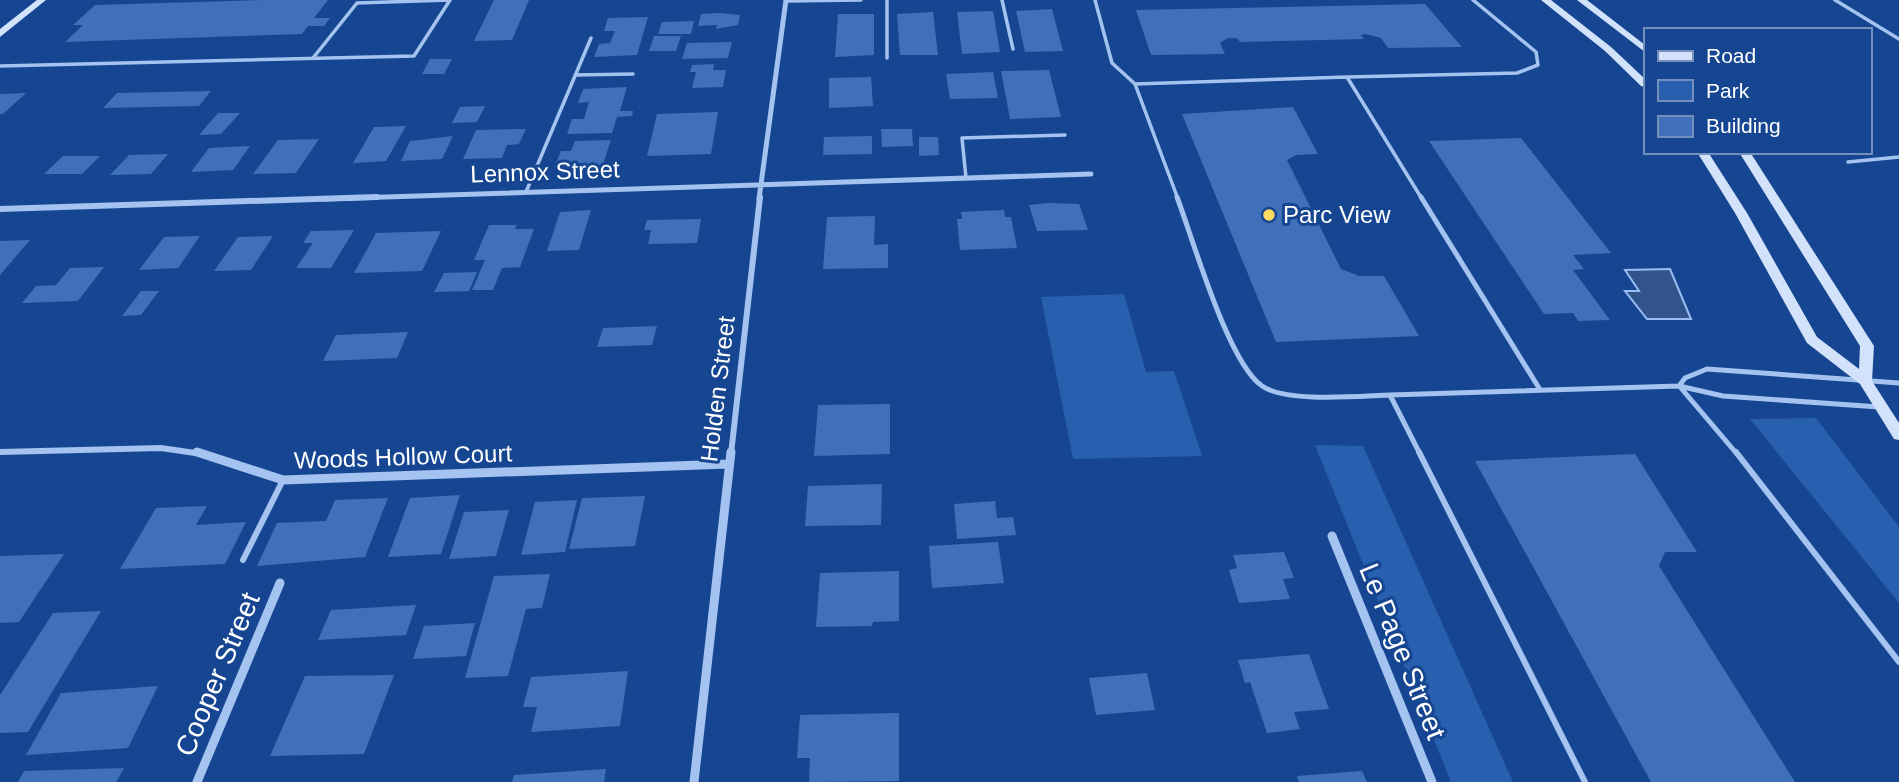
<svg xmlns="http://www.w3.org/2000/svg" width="1899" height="782" font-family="Arial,sans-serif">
	<rect width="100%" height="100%" fill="#164691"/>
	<path fill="#295faf" d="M1124,294L1146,372L1174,371L1202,456L1073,459L1041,297Z
		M1816,418L1899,527V603L1750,419Z
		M1315,445L1363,446L1513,782H1451Z"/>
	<path fill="#32548c" stroke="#97bdf3" stroke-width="2" d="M1670,269L1691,319H1647L1625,291H1639L1625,270Z"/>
	<path fill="#3f70b9" d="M265,0H328L314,18H330L324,26H308L302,34L65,42L83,25H73L95,5Z
		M494,0H529L512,40L474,41Z
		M1425,4L1462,47L1388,48L1381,38L1366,34L1361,35L1364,39L1240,42L1237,38H1228L1220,43L1225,54L1151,55L1136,10Z
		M1052,9L1063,51L1025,52L1016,11Z
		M993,11L1000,52L962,54L957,12Z
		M933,12L938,55H900L897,14Z
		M719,13L740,15L738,25L716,29L717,25L698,26L701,14Z
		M838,14H874V55L835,57Z
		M648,17L637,55L594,57L599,44L610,43L615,31H604L608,18Z
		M694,21L691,34H658L662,22Z
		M654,36H681L676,51H649Z
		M732,42L728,58L682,59L687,43Z
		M430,59H452L444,74H422Z
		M714,64L713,70H726L723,87L692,88L696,72H690L692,65Z
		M1049,70L1061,117L1010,119L1001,71Z
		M993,72L998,98L950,99L946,74Z
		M871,77L873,106L829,108V78Z
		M627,87L620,111H633L632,116L617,117L612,133L567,134L572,119H584L589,102L578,103L583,89Z
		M211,91L199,106L103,108L117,93Z
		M26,93L3,114H0V94Z
		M485,106L477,122L452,123L460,107Z
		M1293,107L1318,154L1296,155L1287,160L1341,269L1359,276H1384L1419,336L1276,342L1182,114Z
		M718,112L711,154L647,156L657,114Z
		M218,113H240L221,134L199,135Z
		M406,126L386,161L353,163L374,127Z
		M526,129L519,144L507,145L502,158L463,159L476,130Z
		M881,129H912L913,146L882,147Z
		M453,136L442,159L401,161L410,141Z
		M872,136V154L823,155L824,137Z
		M919,137H938L939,155L919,156Z
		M1521,138L1611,253L1573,255L1584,269L1573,270L1610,320L1578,321L1573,313L1544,314L1429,141Z
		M319,139L296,173L253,174L278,140Z
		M611,140L602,167L554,168L561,151H571L575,141Z
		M250,146L233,170L191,172L209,148Z
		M168,154L151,174L110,175L129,155Z
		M63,156H100L82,174H44Z
		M1049,203L1079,204L1088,230L1037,231L1029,205Z
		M591,210L579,250L547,251L560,212Z
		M1004,210L1005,217H1011L1017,248L960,250L957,219H962L961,212Z
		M875,216L874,245L888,244V268L823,269L827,217Z
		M701,219L697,243L648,244L651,230H644L647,220Z
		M489,225H517L515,229H534L520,267L502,268L493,290H472L485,260H474Z
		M354,230L331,268H296L313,243H303L311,231Z
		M441,231L422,271L354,273L376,233Z
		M200,236L178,268L139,270L164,237Z
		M273,236L251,270L214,271L238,237Z
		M30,240L0,275V241Z
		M104,267L78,301L22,303L36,286L56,285L70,268Z
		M477,272L469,291L434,292L444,273Z
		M141,291H159L141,315L122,316Z
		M657,326L652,345L597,347L603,328Z
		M408,332L397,358L323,361L336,335Z
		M890,404V454L814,456L818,405Z
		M1635,454L1697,552H1665L1659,566L1795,782H1651L1475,461Z
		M882,484L881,525L805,526L808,486Z
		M460,495L441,554L388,557L410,498Z
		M645,496L635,546L569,549L582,498Z
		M388,498L365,557L257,566L277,523L326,521L335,500Z
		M577,500L565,552L521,555L535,502Z
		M995,501L997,518L1013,517L1016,535L957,539L954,504Z
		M207,506L196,525L246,522L225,564L120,569L156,508Z
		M509,510L496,556L449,559L464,512Z
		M998,542L1004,583L932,588L929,546Z
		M1284,552L1294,578L1283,579L1290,599L1239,603L1229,570L1237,568L1233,555Z
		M64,554L19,622L0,623V556Z
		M899,571V621L873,622L872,626L816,627L820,573Z
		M550,574L542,608L526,609L508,676L465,678L494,576Z
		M416,605L406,635L318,640L331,610Z
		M101,611L28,732L0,733V695L53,613Z
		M475,623L466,656L413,659L424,626Z
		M1309,654L1329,709L1294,712L1300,729L1267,733L1250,682L1245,683L1238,660Z
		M628,671L620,726L531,732L537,707H523L531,677Z
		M1147,673L1155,710L1096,715L1089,678Z
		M394,675L364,754L270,756L305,676Z
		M158,686L128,748L26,755L61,693Z
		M899,713V781L809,782L810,758H797L800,715Z
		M124,768L116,782H18L24,771Z
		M606,769L604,782H512L514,775Z
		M1362,771L1367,782H1299L1297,776Z"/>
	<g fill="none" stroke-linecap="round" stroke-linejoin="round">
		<path stroke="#a4c3f0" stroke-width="3.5" d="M887,0V58
			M1002,0L1013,49
			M1095,0L1112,63L1135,84
			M1835,0L1899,39
			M786,1L861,0
			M0,66L414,56L450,0L357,3L313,58
			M575,75L633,74
			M1848,162L1899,157
			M966,178L962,138L1065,135
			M526,192L591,38
			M1178,199L1135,84L1347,77
			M1422,199L1347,77L1517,73L1538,65L1536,52L1473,0"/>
		<path stroke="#a4c3f0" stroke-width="5" d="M1177,197C1193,239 1228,363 1262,386C1287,403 1359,396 1390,395L1420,454
			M1421,197L1539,388
			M1679,386L1685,378L1707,369L1899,383
			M1681,388L1737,454
			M1390,395L1679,386L1723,396L1879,407"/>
		<path stroke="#a4c3f0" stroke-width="6" d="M1419,452L1585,782
			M1736,452L1899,662
			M243,560L283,480"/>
		<path stroke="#a4c3f0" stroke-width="5" d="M323,199L1091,174
			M759,199L786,0"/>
		<path stroke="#a4c3f0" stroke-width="6" d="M0,209L377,197
			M0,452L161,448L202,454
			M731,454L760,197"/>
		<path stroke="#a4c3f0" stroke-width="9" d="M197,452L283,480L729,464
			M1332,536L1432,782
			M197,782L280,583
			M694,782L731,452"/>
		<path fill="#d2e2fb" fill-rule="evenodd" d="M37,0H46L0,37V29Z
			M1541,0H1551L1611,47L1645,79V87L1641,86L1605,51Z
			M1577,0H1587L1645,45V52Z
			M1697,152H1708L1747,213L1817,337L1859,369L1860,346L1739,152H1750L1874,346L1872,381L1899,423V440L1894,439L1860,384L1807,343L1735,213Z"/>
	</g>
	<circle fill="#ffda63" stroke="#164691" stroke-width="2.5" cx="1269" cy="215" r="7"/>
	<g text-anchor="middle" stroke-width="6" stroke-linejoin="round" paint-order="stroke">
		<g font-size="24" fill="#fff" stroke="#164691">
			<text transform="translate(545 172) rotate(-2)" y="8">Lennox Street</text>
			<text transform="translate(718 389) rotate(-83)" y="8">Holden Street</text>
			<text transform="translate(403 457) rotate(-2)" y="8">Woods Hollow Court</text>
		</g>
		<g font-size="24" fill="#fff" stroke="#164691" text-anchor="start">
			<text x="1283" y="223">Parc View</text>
		</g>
		<g font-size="28" fill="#fff" stroke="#164691">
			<text transform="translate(1403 651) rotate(68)" y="10">Le Page Street</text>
			<text transform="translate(217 674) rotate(-67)" y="10">Cooper Street</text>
		</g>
	</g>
	<rect x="1644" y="28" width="228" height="126" fill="#164691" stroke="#7390bd" stroke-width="2"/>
	<rect x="1658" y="51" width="35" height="10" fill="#d2e2fb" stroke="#7390bd" stroke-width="2"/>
	<text x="1706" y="63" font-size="21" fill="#ffffff">Road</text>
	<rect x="1658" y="80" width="35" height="21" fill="#295faf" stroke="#7390bd" stroke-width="2"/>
	<text x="1706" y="98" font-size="21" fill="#ffffff">Park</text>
	<rect x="1658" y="116" width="35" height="21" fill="#3f70b9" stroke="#7390bd" stroke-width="2"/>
	<text x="1706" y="133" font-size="21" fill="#ffffff">Building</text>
</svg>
